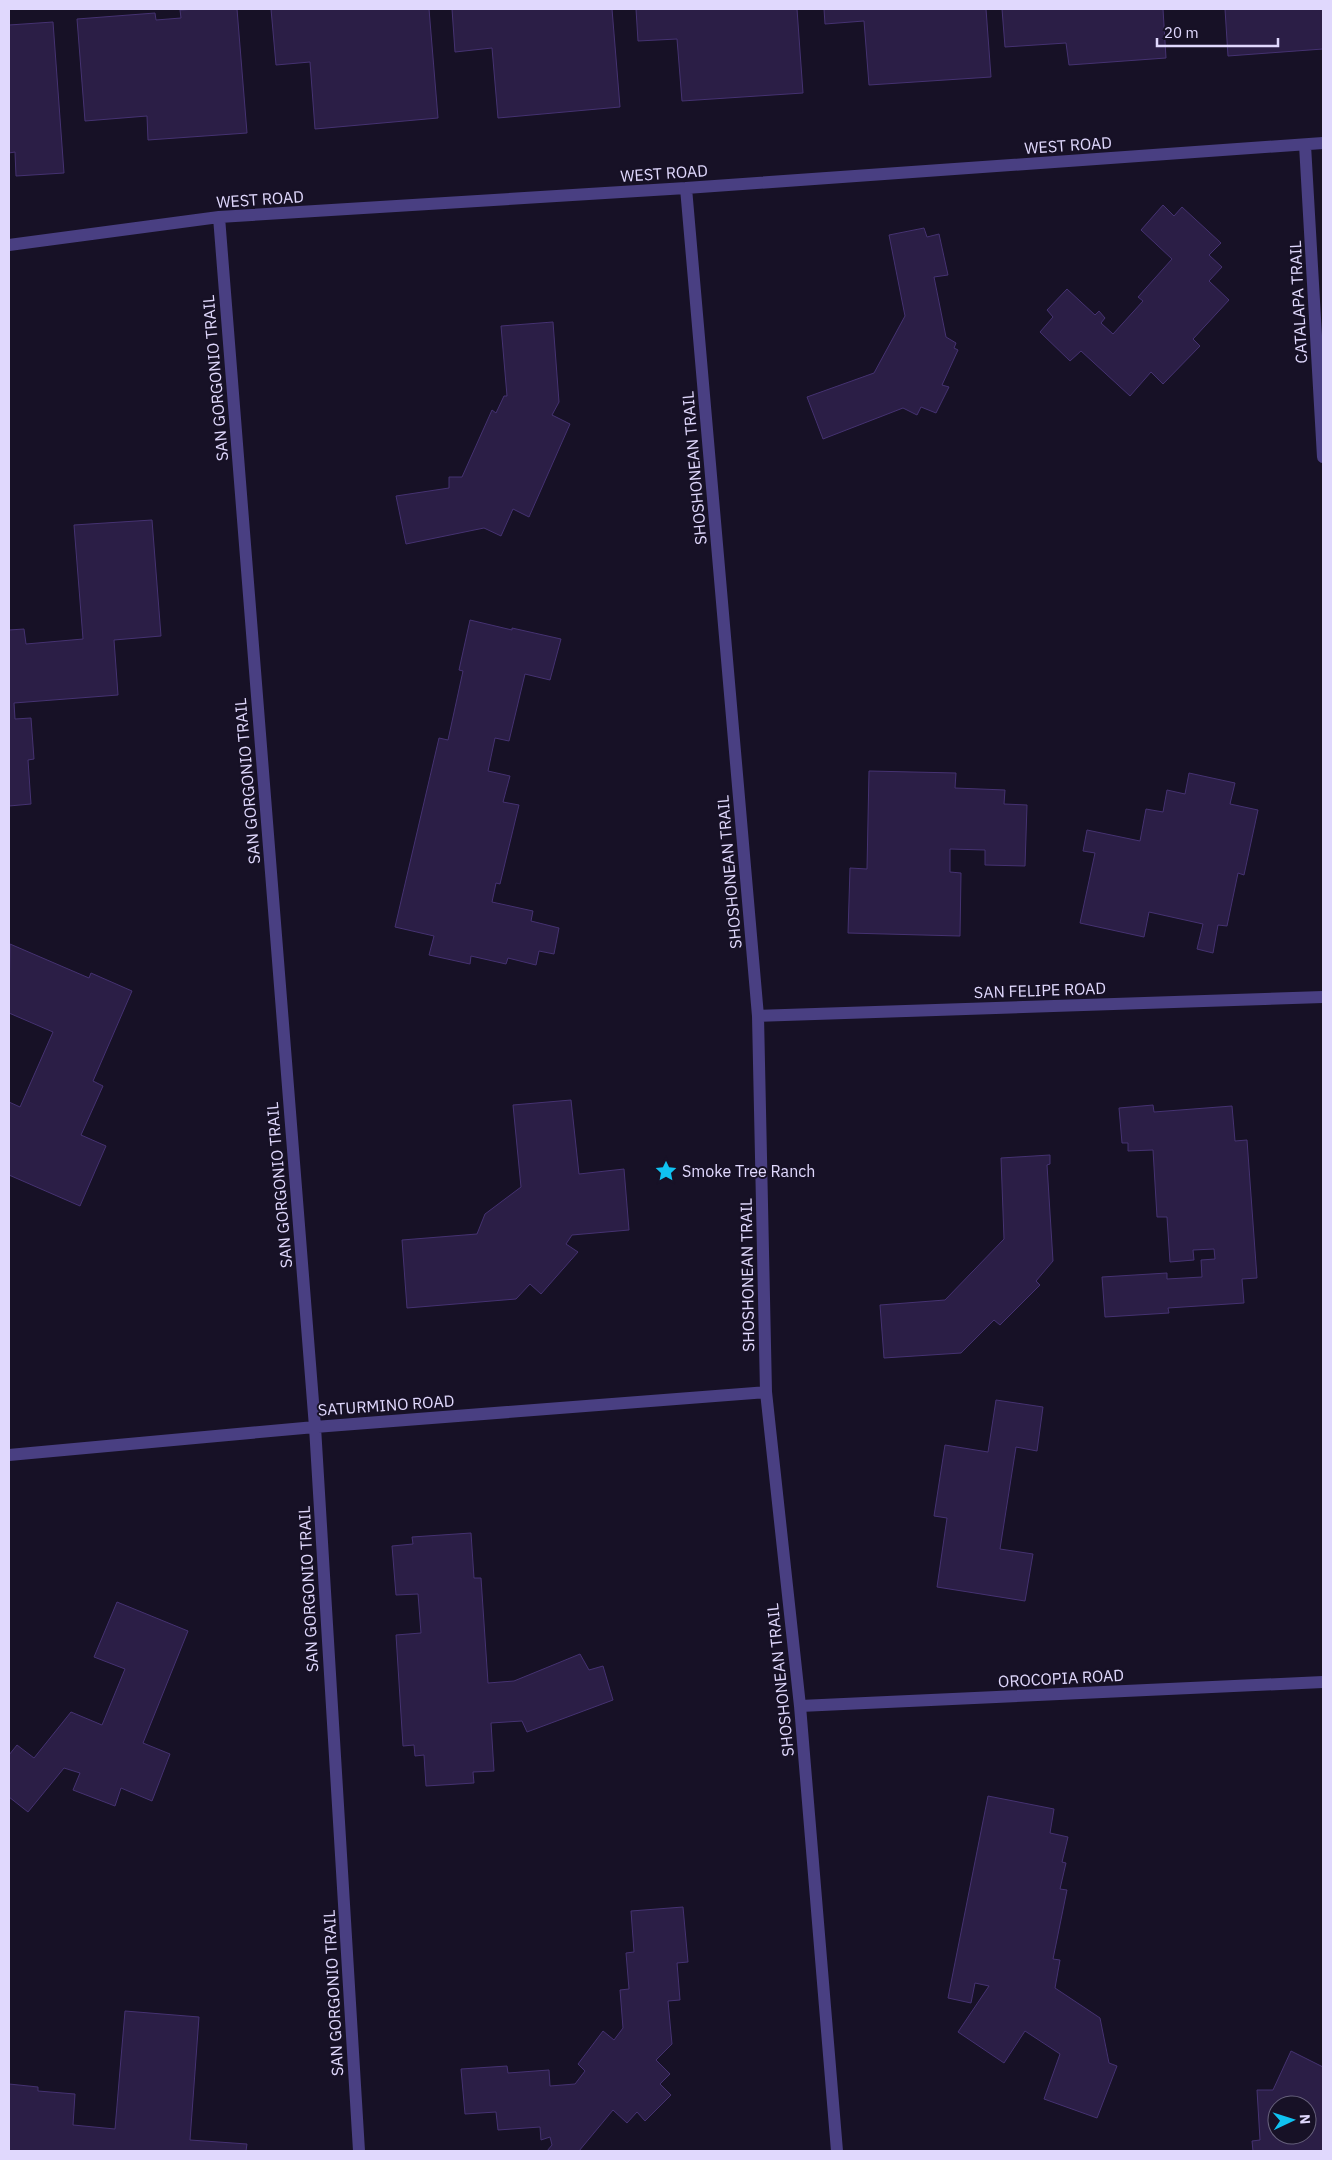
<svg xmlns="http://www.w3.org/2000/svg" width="1332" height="2160" font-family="'IBM Plex Sans',sans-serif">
	<rect width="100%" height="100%" fill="#171126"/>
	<path fill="#2b1e46" stroke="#453271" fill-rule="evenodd" d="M198,9H237L247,133L148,140L147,116L85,121L77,19L155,13L156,20L181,18L180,10Z
		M271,9H429L438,118L315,129L310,62L276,65Z
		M452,9H612L620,107L498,118L492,48L455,52Z
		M636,9H797L803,93L682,101L677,39L638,41Z
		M824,9H986L991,77L869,85L864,21L825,24Z
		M1002,9H1163L1166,58L1069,65L1066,43L1005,47Z
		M1225,9H1323V49L1228,56Z
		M53,22L64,173L16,176L15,152L9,153V25Z
		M1163,205L1174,216L1182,207L1221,243L1209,255L1222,267L1209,281L1229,300L1193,339L1200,346L1163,384L1151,372L1130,396L1081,351L1070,361L1040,332L1053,317L1047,310L1067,289L1095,315L1099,311L1105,318L1101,323L1113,334L1143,301L1138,297L1172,259L1141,230Z
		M924,228L927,237L939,234L948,275L934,277L946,337L956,343L954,348L958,350L942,385L949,387L936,413L921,407L917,415L903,408L823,439L807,397L874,373L905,316L889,235Z
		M553,322L559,402L552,415L570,424L529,517L513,509L501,536L484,528L406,544L396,496L449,488V477H462L492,410L496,413L504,396H507L501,326Z
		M152,520L161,636L114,640L118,695L14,703L15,719L31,718L34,759L28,760L31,804L9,806V630L24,629L26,644L83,639L74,525Z
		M470,620L512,630V628L561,639L550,680L525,674L509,741L495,738L488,771L510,776L503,802L519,805L500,884L496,883L492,902L533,911L531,921L559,928L554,954L539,951L536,965L508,958L506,964L471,956L470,964L429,955L434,936L395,927L439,738L448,740L463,671L459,670Z
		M869,771L956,773L955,788L1005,790L1004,804L1027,805L1025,866L985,865V850L950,849V872L961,873L960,936L848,933L850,868L867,869Z
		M1189,773L1235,783L1230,804L1258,810L1244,875L1238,873L1227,926L1218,925L1213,953L1197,949L1203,924L1149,912L1144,937L1080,923L1095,853L1083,851L1087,830L1140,841L1146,809L1163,812L1167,790L1185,794Z
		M10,944L89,978L91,973L132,991L93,1081L103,1086L81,1135L106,1146L80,1206L9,1175V1102L20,1107L53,1032L9,1013Z
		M571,1100L579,1174L624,1169L629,1230L572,1235L566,1244L578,1252L541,1294L530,1284L516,1299L407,1308L402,1240L477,1234L485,1214L521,1187L513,1105Z
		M1153,1105L1154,1112L1232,1106L1235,1141L1247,1140L1257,1278L1242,1279L1244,1303L1168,1308L1169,1313L1105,1317L1102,1277L1167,1273V1279L1202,1277L1201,1260L1215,1259L1214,1249L1193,1250L1194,1260L1170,1262L1167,1217H1157L1153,1150L1128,1151V1143H1122L1119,1108Z
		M1050,1155V1164L1047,1165L1053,1261L1036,1281L1040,1285L1000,1325L994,1320L961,1353L884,1358L880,1305L945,1300L1004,1239L1001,1158Z
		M996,1400L1043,1407L1037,1451L1016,1447L1000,1549L1033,1554L1025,1601L937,1587L947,1518L934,1516L945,1445L988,1452Z
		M471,1533L474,1578H481L488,1683L514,1681L580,1654L589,1670L603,1666L613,1700L527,1732L522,1721L491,1723L494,1771L473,1772L474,1783L426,1786L424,1755L415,1756L414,1745L403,1746L396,1635L421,1633L418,1594L396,1595L392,1546L413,1544L412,1537Z
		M117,1602L188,1631L143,1743L170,1754L152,1801L121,1788L115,1806L73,1790L80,1773L64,1768L28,1812L9,1797V1755L17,1745L34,1758L71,1712L102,1725L125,1669L94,1657Z
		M988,1796L1054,1809L1050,1833L1068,1837L1062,1862L1066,1863L1060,1889L1067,1890L1053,1959L1060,1960L1055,1988L1100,2018L1109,2063L1117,2066L1097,2118L1044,2099L1060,2054L1025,2031L1004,2063L958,2032L989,1986L975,1983L971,2003L948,1998Z
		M683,1907L688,1962L677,1963L680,2000L668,2001L672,2044L656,2060L670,2074L660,2084L671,2095L645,2121L637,2112L627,2123L613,2110L579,2151H547L552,2145L550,2137L541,2140L540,2127L498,2130L496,2112L465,2114L461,2069L507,2066L508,2073L549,2070L550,2086L575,2084L585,2071L578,2064L603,2031L614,2040L623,2028L620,1990L629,1989L626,1953L634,1952L631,1911Z
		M125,2011L199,2017L190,2140L247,2144L246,2151H9V2084L38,2087V2091L75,2094L73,2125L115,2129Z
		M1291,2051L1323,2067V2151H1253L1252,2141L1260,2140L1257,2090H1273ZM1277,2105H1307V2135H1277Z"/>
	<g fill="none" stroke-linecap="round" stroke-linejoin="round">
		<path stroke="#493f82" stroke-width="12" d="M1305,145L1323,457
			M686,188L758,1016L766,1392L800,1706L837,2151
			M219,217L315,1427L359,2151
			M9,245L219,217L686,188L1323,143
			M758,1016L1323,997
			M9,1455L315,1427L766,1392
			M800,1706L1323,1682"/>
	</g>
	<defs>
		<g id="sight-bare" transform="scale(1.725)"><path d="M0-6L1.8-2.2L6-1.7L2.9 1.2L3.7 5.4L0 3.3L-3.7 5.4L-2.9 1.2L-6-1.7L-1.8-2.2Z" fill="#10c2f1" stroke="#171126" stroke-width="2.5" paint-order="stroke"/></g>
	</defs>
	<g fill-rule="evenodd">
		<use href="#sight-bare" x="666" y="1171"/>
	</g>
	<g text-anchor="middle" stroke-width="4" stroke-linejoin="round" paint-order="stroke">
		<g font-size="16" fill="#e0d8fd" stroke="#171126">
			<text transform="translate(1068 145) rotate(-4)" y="6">WEST ROAD</text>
			<text transform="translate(664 173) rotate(-4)" y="6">WEST ROAD</text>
			<text transform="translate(260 199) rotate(-4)" y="6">WEST ROAD</text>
			<text transform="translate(1298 302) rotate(-93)" y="6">CATALAPA TRAIL</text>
			<text transform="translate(215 378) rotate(-95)" y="6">SAN GORGONIO TRAIL</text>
			<text transform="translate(694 468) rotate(-95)" y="6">SHOSHONEAN TRAIL</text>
			<text transform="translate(247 781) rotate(-95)" y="6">SAN GORGONIO TRAIL</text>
			<text transform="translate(729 872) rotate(-95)" y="6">SHOSHONEAN TRAIL</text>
			<text transform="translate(1040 990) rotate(-2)" y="6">SAN FELIPE ROAD</text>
			<text transform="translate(279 1185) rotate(-95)" y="6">SAN GORGONIO TRAIL</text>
			<text transform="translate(747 1275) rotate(-91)" y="6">SHOSHONEAN TRAIL</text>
			<text transform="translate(386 1405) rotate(-4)" y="6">SATURMINO ROAD</text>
			<text transform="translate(308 1589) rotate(-93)" y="6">SAN GORGONIO TRAIL</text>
			<text transform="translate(1061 1678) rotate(-3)" y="6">OROCOPIA ROAD</text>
			<text transform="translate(780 1680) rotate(-96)" y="6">SHOSHONEAN TRAIL</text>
			<text transform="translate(333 1993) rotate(-93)" y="6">SAN GORGONIO TRAIL</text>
		</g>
		<g font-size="16" fill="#e0d8fd" stroke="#171126" text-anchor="start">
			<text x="682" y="1177">Smoke Tree Ranch</text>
		</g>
	</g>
	<rect width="1332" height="2160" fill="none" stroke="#e0d8fd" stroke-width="20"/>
	<g transform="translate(1292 2120) rotate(86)"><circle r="24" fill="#171126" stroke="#67617c"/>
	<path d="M0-4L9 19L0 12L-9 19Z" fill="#10c2f1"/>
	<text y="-8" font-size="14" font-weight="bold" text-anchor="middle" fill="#e0d8fd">N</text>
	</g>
	<path d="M1157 38v8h121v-8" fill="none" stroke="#e0d8fd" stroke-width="2.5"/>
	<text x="1164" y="38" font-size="15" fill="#e0d8fd" stroke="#171126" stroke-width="4" paint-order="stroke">20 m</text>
</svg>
